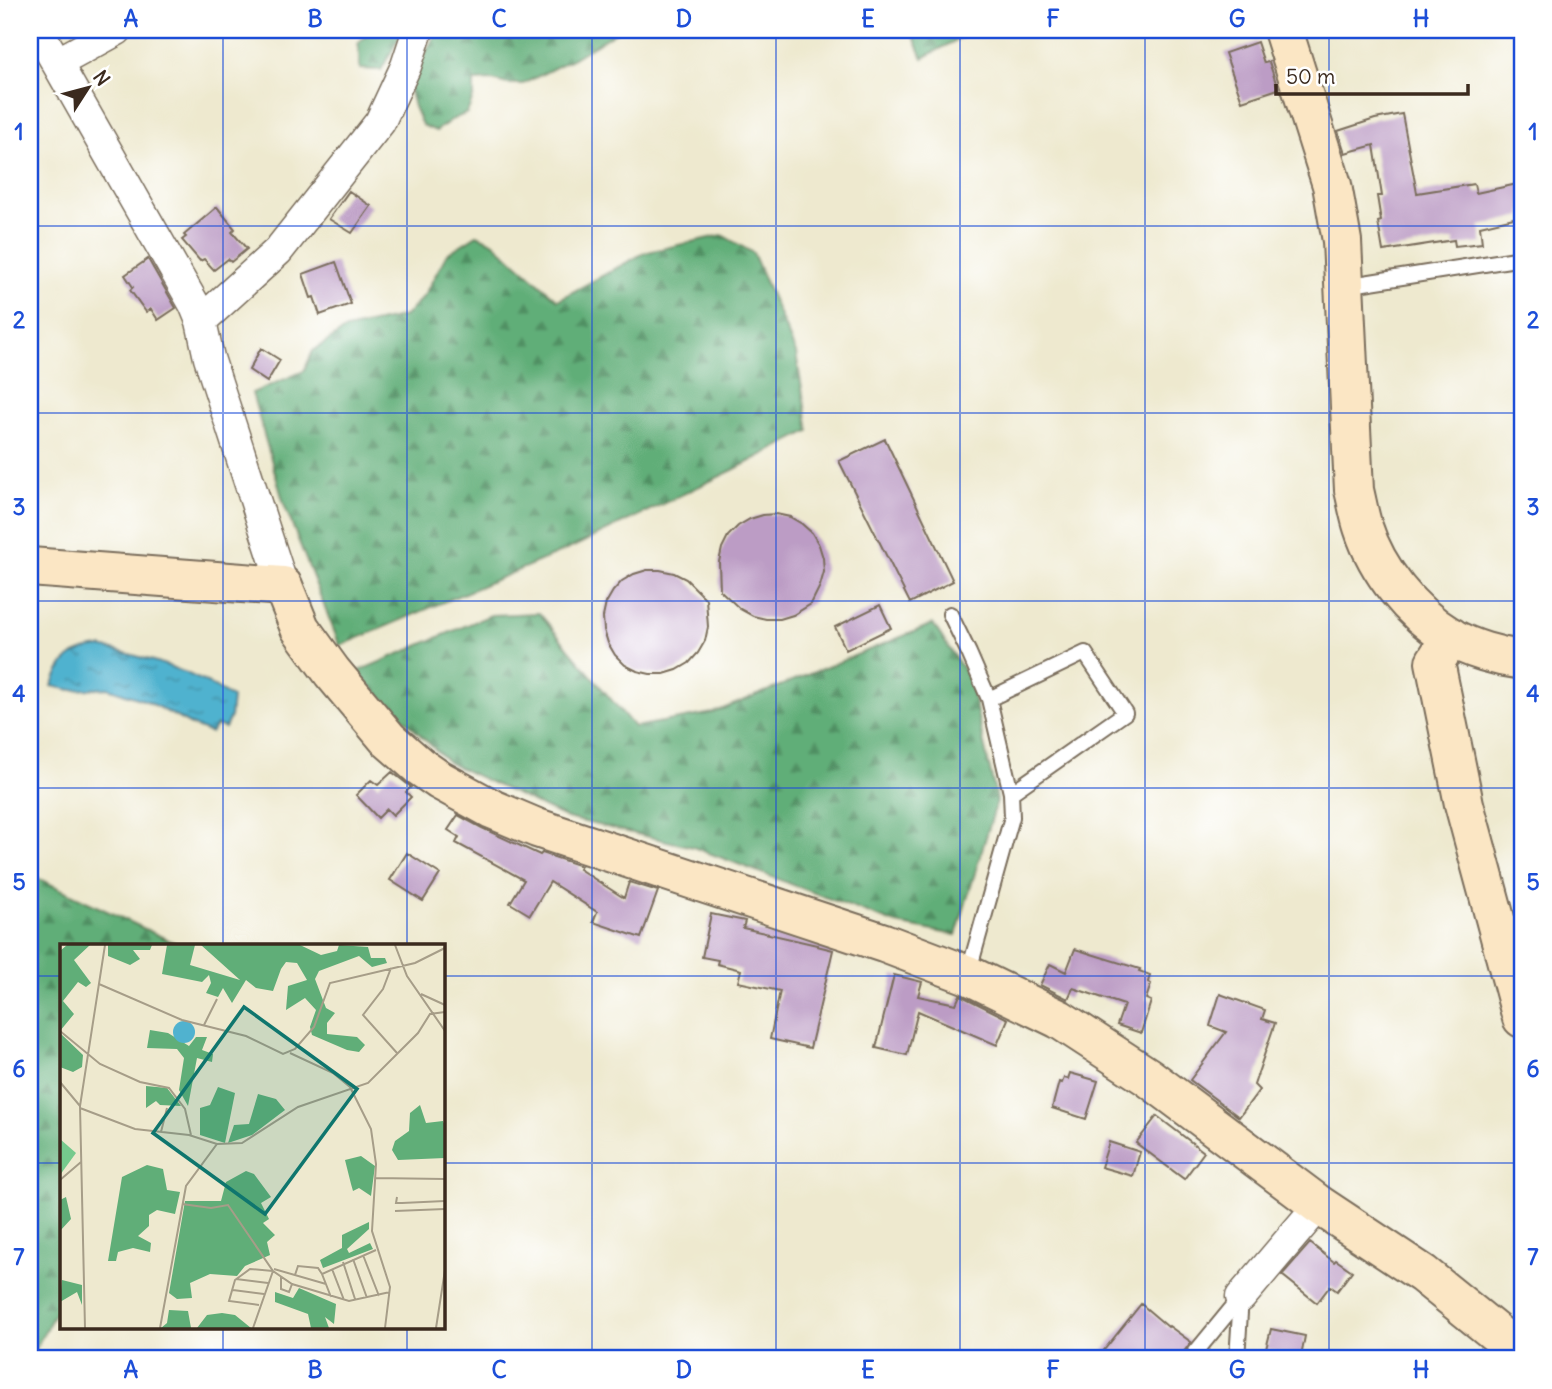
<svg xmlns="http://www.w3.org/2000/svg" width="1552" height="1389" font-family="Delius,sans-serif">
	<defs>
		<pattern id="forest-firs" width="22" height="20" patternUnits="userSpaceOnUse" patternTransform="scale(1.75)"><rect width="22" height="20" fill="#60ae78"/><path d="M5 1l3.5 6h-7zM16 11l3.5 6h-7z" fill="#508e62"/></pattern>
		<pattern id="water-ripples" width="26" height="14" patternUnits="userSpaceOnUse" patternTransform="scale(1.75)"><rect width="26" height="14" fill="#50b2cf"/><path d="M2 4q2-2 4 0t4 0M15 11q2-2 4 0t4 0" fill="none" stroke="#4491a7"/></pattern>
	</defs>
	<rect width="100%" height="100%" fill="#fff"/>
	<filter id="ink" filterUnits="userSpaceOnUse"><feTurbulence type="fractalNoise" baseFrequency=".0143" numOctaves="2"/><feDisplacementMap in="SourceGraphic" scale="14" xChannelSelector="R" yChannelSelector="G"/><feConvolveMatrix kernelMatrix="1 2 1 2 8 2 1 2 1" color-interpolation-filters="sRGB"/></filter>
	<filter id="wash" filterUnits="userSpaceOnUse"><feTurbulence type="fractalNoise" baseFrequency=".00686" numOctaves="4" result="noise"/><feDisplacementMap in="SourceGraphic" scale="28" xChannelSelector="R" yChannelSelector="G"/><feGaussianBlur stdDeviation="1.57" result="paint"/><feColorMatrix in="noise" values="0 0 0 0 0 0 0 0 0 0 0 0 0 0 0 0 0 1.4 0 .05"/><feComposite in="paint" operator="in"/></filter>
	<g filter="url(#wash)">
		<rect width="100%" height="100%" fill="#eee9cf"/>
		<path fill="url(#forest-firs)" stroke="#4e6c4b" stroke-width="2" d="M372,30H401L399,38L381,70L360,69L358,43Z
			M437,30H619L574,58L523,84H507L492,80L474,81V95L467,113L451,120L436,131L422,125L414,107L408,84L424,57Z
			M911,30H975L923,58Z
			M477,235L493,242L558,300L644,253L722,235L753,253L796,353L809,431L733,470L573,547L340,646L284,504L252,393L304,371L313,351L346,329L405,316L424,296L447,254Z
			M539,613L634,727L713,713L933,624L969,678L997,801L956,935L896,924L693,847L567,818L449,763L356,672L491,615Z
			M30,875H31L181,946H61V1302L30,1358Z"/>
		<path fill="url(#water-ripples)" stroke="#466e76" stroke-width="2" d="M101,647C148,658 193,671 232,698L230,717L225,728L216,725L211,733L191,725L149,702L108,688L71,690L52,686C62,660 73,649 101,647Z"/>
		<g id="blocks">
			<path fill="#bc9cc5" d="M1257,42L1264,63L1269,62L1278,89L1242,101L1225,53Z
				M1402,114L1417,193L1474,184L1476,193L1522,183V216L1480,226L1482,243L1455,246L1454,240L1383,251L1378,222L1381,221L1377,196H1382L1374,145L1345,153L1338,131L1375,119Z
				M349,191L371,206L352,233L329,219Z
				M217,207L235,229L232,232L247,249L231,262L228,259L214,270L204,259L200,261L182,240L186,237L184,235Z
				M148,259L176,308L158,320L151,309L146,312L130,290L133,287L125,275Z
				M336,262L351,304L320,315L314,297L311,298L303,274Z
				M261,348L280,360L267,382L249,370Z
				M885,439L953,581L910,603L839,461Z
				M776,514L790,517L802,524L812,533L819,545L823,558L824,572L820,586L811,604L793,615L780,619H766L753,616L740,609L720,590L719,562L722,548L728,536L738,526L750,519L763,515Z
				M647,570H660L674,573L686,579L706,599L708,627L705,641L698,653L689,663L677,670L664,674H650L637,671L625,665L615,655L608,643L604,630L603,617L606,603L613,591L622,581L634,574Z
				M880,605L891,628L846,650L835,627Z
				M392,772L411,787L406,792L411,797L393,815L387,809L378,818L356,795L371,780L378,785Z
				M458,815L482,828L540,855L542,853L581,866L579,869L624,898L629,882L658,891L641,938L593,922L597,912L550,882L530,915L510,903L524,880L456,843L459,837L448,830Z
				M407,853L440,874L423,901L390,880Z
				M711,914L745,921L743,928L817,945V946L833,950L810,1048L770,1039L780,991L738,982L741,970L717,964L718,960L702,957Z
				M1075,949L1140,969L1139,971L1150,975L1148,982L1151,984L1146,999L1151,1001L1141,1033L1117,1025L1124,1005L1073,988L1068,999L1040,985L1050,964L1066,972Z
				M894,975L922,982L918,996L956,1004L960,995L1008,1019L997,1045L918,1011L907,1055L876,1048Z
				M1220,994L1265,1010L1262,1019L1275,1023L1254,1085L1259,1090L1239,1117L1190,1080L1226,1032L1210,1026Z
				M1070,1073L1098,1081L1086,1119L1052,1108L1059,1082L1062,1083L1064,1078L1068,1079Z
				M1157,1116L1204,1152L1184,1179L1136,1143Z
				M1109,1142L1140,1152L1133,1176L1101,1167Z
				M1310,1243L1334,1262L1336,1260L1352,1271L1337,1291L1330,1286L1317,1303L1282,1275Z
				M1141,1304L1168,1327L1169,1326L1191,1342L1183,1353L1181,1359H1097Z
				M1271,1329L1305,1336L1301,1357L1266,1349Z"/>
		</g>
	</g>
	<g filter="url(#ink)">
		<use href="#blocks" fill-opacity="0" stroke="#7a6d5c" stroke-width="2"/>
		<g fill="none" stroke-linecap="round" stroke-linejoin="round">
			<g stroke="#7a6d5c" stroke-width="18">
				<path id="lane" d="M1345,286L1522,258
					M950,614L969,653L989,699L1011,793L1012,817L968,974
					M989,699L1085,653L1125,713L1011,793
					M1190,1359L1241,1297
					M1237,1359L1241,1297"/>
			</g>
			<g stroke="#7a6d5c" stroke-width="33">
				<path id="street" d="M38,30L194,304L201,321L209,358L283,586
					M57,63L117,30
					M201,321L278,251L380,122L406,66L418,30
					M1241,1297L1319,1205"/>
			</g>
			<g stroke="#7a6d5c" stroke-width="42">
				<path id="secondary" d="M1283,30L1332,185L1342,241L1354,490C1357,502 1359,515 1363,527C1377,571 1411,613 1450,637C1470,649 1499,657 1522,660
					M30,567L283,586L300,628L332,672L388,739L419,766L439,780L492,809L537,828L884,943L968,975L1059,1019L1148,1077L1319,1205L1423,1274L1522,1354
					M1451,637L1435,662L1464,804L1522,1018"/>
			</g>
			<use href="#lane" stroke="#fff" stroke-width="14"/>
			<use href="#street" stroke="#fff" stroke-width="30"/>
			<use href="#secondary" stroke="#fbe6c4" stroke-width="38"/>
		</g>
	</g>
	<path fill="none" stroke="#1d4ed8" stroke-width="2" stroke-opacity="0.55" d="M223,30V946M407,30V946M592,30V1359M776,30V1359M960,30V1359M1145,30V1359M1329,30V1359M30,226H1522M30,413H1522M30,601H1522M30,788H1522M30,976H61M443,976H1522M30,1163H61M443,1163H1522M223,1328V1359M407,1328V1359"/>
	<g transform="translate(60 944)">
		<rect width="385" height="385" fill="#eee9cf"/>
		<path d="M7,1H30L14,16L31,39L26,43L18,38L3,57L14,70L0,87V7ZM48,1H92L90,6H73L80,15L70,21L48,12ZM107,1H135L130,21L180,36L141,1H240L261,11L277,7L279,1L308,3L311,14H325L327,19L312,23L299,12L259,27L255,35L266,64L275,69L267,79V90L297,93L305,101L299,108L287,106L252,91L250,83L256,66L245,54L226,66L228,42L247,36L237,19L226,18L221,25L213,47L196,44L186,36L172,59L163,44L158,53L146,49L151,39L149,31L142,38L102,30ZM90,86L108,89L129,102L136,93H147L142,106L153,110L152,118L137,114L128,162L119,146L124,114L117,105L87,104ZM0,89L23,111L22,123L13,128L0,123ZM86,142L107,144L121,162L100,161L96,157L86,164ZM158,143L175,149L165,199L140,191V164L150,161ZM198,150L216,155L225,166L192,191L168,199L174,181L189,180ZM360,161L366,179L383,177L385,182V214L338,216L332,206L335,197L349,187L350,169ZM301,212L315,222L311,252L299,244L293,247L291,240L285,216ZM87,221L103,225L107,246L120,248L115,270L97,266L89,271V282L78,292L91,299L90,308L73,304L58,308L56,317H48L62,233ZM186,227L194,230L211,253L201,259L209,275L203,279L215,291L207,298L210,311L185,322L177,332L150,330L130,339L132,354L117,355L109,349L125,257H161L166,238ZM6,253L11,275L0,287V256ZM309,278V285L287,305L289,309L310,299L313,305L263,324L260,316L282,304V291ZM2,336L22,341V361L17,348L0,358ZM239,344L276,360L274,380L265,373L269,384H251L248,370L215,358V348L233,354ZM109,366L128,367L131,384H101L107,379ZM162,369L175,371L191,384H137L147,371Z" fill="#60ae78"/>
		<path d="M0,195L16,209L0,231Z" fill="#75ca8d"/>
		<path d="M113 88a11 11 0 1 1 22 0a11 11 0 1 1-22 0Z" fill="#50b2cf"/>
		<path fill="none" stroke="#a69d88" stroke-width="2" d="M335,1L347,32L385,87M331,24L323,45L303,71L337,109M39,40L122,76L186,92L223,110L235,105L254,83L270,39L355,19L385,4M361,50L385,61M144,81L157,55M0,87L40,120L80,138L109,144L125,165L131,191M230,109L273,129L290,143L311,185L316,220L312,287L330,343L325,384M0,138L20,162M20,164L75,185L129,191L157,200M101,188L107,164M315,234L385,235M0,236L21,218M337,253L336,259H342L385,257M122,260L151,264L168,261L213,327L232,340L289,357L330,348M335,267L385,265M303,311L319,352M293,315L307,354M283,318L295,355M214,325L266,340M272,325L284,356M235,331L238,322L258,324L262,330M221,333V345L229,348L232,340M176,335L208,339M173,346L204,350M271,353L262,330L316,306M199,361L169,357L175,336L190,325L213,327M25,384L20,162L45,1M100,384L126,242L157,200L182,199L238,163L308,139L358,89L370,70L385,68M193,384L213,327M376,384L385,326"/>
		<path fill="#0f766e" fill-opacity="0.15" stroke="#0f766e" stroke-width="3.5" d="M184,63L297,145L205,270L93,189Z"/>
		<rect width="385" height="385" fill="none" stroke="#3b2a1e" stroke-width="3.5"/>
	</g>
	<rect width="1552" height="1389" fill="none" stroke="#fff" stroke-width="77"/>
	<g transform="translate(88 88) rotate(54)" stroke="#ffffff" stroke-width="5" paint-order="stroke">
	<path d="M0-5L12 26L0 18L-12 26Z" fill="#3b2a1e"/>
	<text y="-10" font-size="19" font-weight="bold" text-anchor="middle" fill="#3b2a1e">N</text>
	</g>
	<path d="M1276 84v10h192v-10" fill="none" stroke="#3b2a1e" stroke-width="3.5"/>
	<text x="1286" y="84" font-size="21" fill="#3b2a1e" stroke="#ffffff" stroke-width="5" paint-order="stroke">50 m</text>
	<rect x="38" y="38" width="1476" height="1312" fill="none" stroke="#1d4ed8" stroke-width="2.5"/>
	<g font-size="23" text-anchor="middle" font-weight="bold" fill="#1d4ed8">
		<text x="131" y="27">A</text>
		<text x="315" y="27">B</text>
		<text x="499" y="27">C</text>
		<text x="684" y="27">D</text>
		<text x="868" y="27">E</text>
		<text x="1053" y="27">F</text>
		<text x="1237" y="27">G</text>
		<text x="1421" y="27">H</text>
		<text x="19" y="140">1</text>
		<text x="1533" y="140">1</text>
		<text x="19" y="328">2</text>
		<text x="1533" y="328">2</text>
		<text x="19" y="515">3</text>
		<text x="1533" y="515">3</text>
		<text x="19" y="702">4</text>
		<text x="1533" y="702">4</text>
		<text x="19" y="890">5</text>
		<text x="1533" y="890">5</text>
		<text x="19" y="1077">6</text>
		<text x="1533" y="1077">6</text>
		<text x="19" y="1265">7</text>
		<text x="1533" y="1265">7</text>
		<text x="131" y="1378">A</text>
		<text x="315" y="1378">B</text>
		<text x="499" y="1378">C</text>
		<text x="684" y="1378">D</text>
		<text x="868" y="1378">E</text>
		<text x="1053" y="1378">F</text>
		<text x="1237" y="1378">G</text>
		<text x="1421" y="1378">H</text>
	</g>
</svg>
